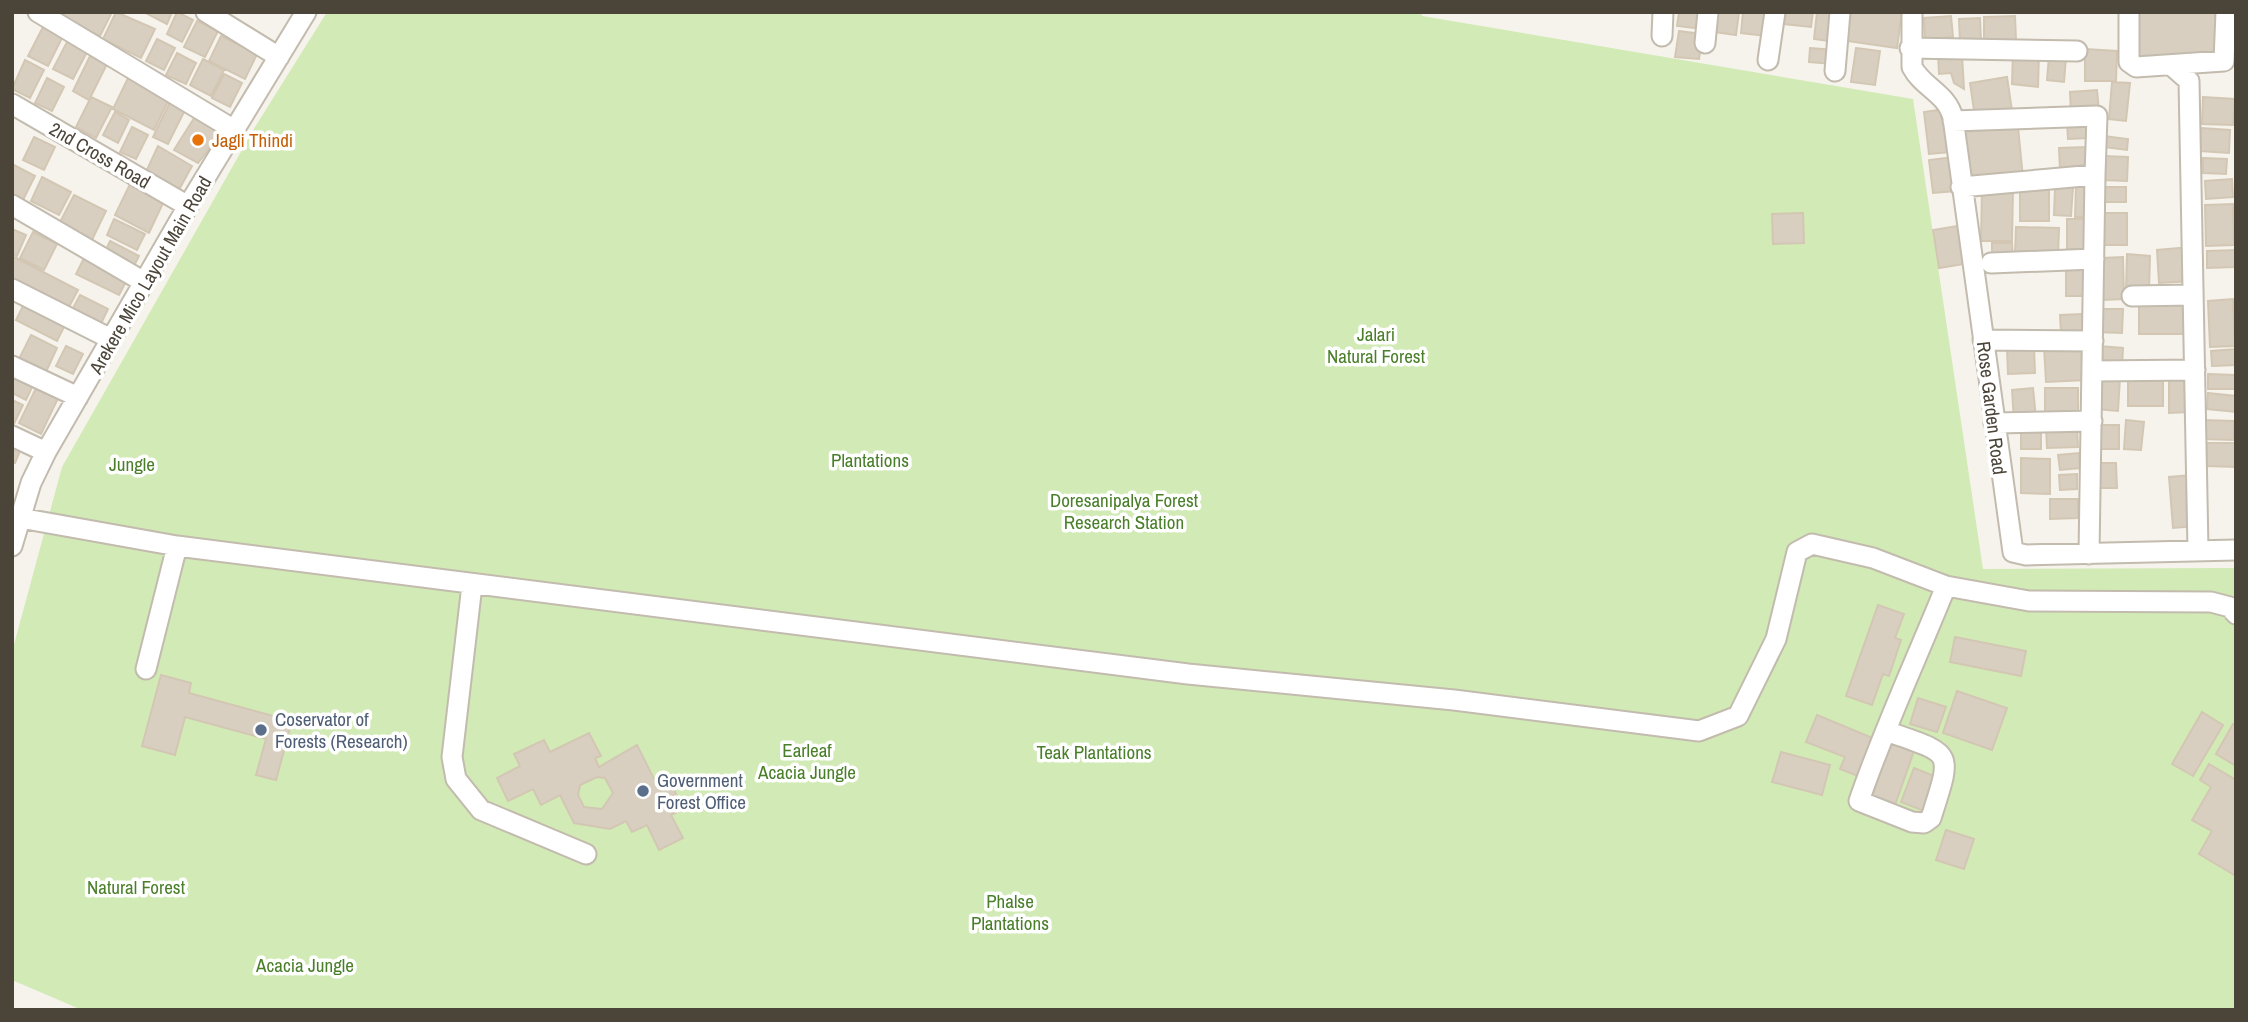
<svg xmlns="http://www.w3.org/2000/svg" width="2248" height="1022" font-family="'Archivo Narrow',sans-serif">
	<rect width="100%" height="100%" fill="#f6f3ec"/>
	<path fill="#d2eab5" d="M327,12H1422V16L1913,99L1983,569L2236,568V1010H82L12,980V652L62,467L255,127Z"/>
	<path fill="#d8cfc1" stroke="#d3c7b4" stroke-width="2" fill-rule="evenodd" d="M65,12H112L100,36L62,17Z
		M116,12L155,29L141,58L103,39Z
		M144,12H172L167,24Z
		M177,12L193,20L182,42L167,34Z
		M1679,12H1704L1702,29L1677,26Z
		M1710,12H1739L1736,35L1707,31Z
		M1743,12H1769L1766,36L1741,33Z
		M1786,12H1813L1811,27L1784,24Z
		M1817,12H1838L1836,42L1814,39Z
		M1851,12H1902L1897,48L1847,41Z
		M2132,12H2221V59H2132Z
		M1951,16L1953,37L1925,39L1924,18Z
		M2015,16L2016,40L1984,41V17Z
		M1980,18L1981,41L1960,42L1959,19Z
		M197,21L218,31L205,57L184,47Z
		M44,25L64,34L48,66L28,56Z
		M1679,31L1703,34L1699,59L1675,57Z
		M221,36L257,54L245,79L209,61Z
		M157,39L175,48L164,70L146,61Z
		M68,40L88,50L73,79L53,69Z
		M1810,48L1834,50L1833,64L1809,62Z
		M1856,48L1880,51L1875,85L1851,82Z
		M2085,49L2117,51L2116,81H2085Z
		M2013,51L2039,54L2038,87L2012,84Z
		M177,53L196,63L186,84L166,75Z
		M1938,53L1962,55L1964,89L1954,83L1951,73L1939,74Z
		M90,56L107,64L89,100L73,91Z
		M2049,56L2066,57L2064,82L2047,80Z
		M203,59L224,70L211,96L190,85Z
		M25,60L44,70L30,98L12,89Z
		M224,74L242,83L230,107L212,98Z
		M2007,77L2012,111L1975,117L1970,83Z
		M47,78L64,87L52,111L35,103Z
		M128,78L169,99L154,130L113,109Z
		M2112,82L2130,83L2126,121L2109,119Z
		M2097,90L2099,111L2071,114L2070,92Z
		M91,97L112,107L96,138L76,127Z
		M2203,97L2235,99L2233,125L2202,124Z
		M170,102L185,110L168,144L153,137Z
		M1945,109L1950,152L1929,154L1924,112Z
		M115,112L129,120L118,143L103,135Z
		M196,115L224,130L198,163L174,150Z
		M2067,122H2089L2090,138L2068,139Z
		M132,127L148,135L136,159L120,152Z
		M2018,127L2023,178L1970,183L1965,132Z
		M2201,128L2230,130L2229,153L2200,151Z
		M2104,136L2128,139L2127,150L2103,147Z
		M34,137L55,147L44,170L23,160Z
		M158,146L192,166L176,195L144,176Z
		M2087,147L2089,169L2060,170L2059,148Z
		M2103,156L2128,157L2127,181L2102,180Z
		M1953,157L1956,191L1933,193L1929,160Z
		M2203,158L2227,159L2226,174L2203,173Z
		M12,164L35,176L20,206L12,202Z
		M42,177L71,192L59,215L31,201Z
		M2232,179L2233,197L2206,199L2205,181Z
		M131,182L165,199L149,233L115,215Z
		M2076,185L2092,186L2091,217H2075Z
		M1982,187L2013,188L2012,241H1981Z
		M2055,187H2073L2071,216L2054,215Z
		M2099,187H2126V202H2099Z
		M2020,188H2049V221H2020Z
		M74,195L106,211L92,240L59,224Z
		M2233,204L2234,245L2206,246L2205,205Z
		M1803,213L1804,243L1773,244L1772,214Z
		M2102,213H2127V245H2102Z
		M114,219L145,234L137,250L107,235Z
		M2067,219H2089V249H2067Z
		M1958,226L1964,264L1939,268L1933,230Z
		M2016,227L2059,228L2058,256L2015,255Z
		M12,229L26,235L17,256L12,253Z
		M33,232L57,244L44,270L20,258Z
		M110,241L139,256L132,270L103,256Z
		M1992,243H2012L2013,258L1992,259Z
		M2190,247L2192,281L2159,283L2157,250Z
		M2236,250V267L2207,268V251Z
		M2127,254L2150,256L2149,291L2126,290Z
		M12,256L78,290L69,307L12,278Z
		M85,256L128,278L119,295L76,274Z
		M2123,257L2124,299L2103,300L2102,258Z
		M2066,266H2086V296H2066Z
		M80,295L108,309L100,326L71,312Z
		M2139,299H2189L2190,334H2139Z
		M2233,299L2235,346L2210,347L2208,301Z
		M26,300L67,321L57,341L16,320Z
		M2096,309H2123L2122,333L2095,332Z
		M2083,314L2084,331L2061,333L2060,315Z
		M31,335L57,348L46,372L19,359Z
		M2086,345L2087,380L2046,382L2044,347Z
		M66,346L83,354L73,374L56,366Z
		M2099,346L2123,348L2122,367L2098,365Z
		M2034,347L2035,373L2008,374L2007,348Z
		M2236,349V365L2212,366L2211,351Z
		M12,370L35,381L26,400L12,393Z
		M2208,374L2235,375V389H2208Z
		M2098,376L2120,378L2118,411L2096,409Z
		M2169,379L2189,381V412L2169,413Z
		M2128,380H2163V406H2128Z
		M38,384L60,394L41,434L19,423Z
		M2033,388L2036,418L2014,420L2012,390Z
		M2045,388H2078V419H2045Z
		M2208,393L2236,396V412L2207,409Z
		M12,400L23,405L12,428Z
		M2126,420L2144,422L2141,450L2124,449Z
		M2202,420L2234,421V440L2201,439Z
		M2094,425H2119V449H2094Z
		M2046,427H2077L2078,447L2047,448Z
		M2021,430H2041V449H2021Z
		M12,442L22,446L15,463L12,462Z
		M2207,443H2236V467L2206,466Z
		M2079,453L2080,468L2060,470L2058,455Z
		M2021,458L2050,459V494L2021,493Z
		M2094,463H2116L2117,488H2094Z
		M2077,474V489L2060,490L2059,475Z
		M2191,475L2196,526L2173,528L2169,477Z
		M2050,499H2078V518L2050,519Z
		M1878,605L1904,614L1895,638L1901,640L1889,676L1883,674L1872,705L1846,696Z
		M1955,637L2026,651L2021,676L1950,662Z
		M161,675L191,683L189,693L292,721L276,780L256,775L266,739L185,717L175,755L142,746Z
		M1957,691L2007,708L1992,750L1943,733Z
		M1918,698L1946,707L1937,732L1910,724Z
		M2202,712L2223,725L2193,776L2172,764Z
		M1817,715L1875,739L1860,777L1840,769L1845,757L1806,742Z
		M2233,724L2236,726V766L2216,754Z
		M589,733L601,756L595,758L599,767L637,745L657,785L669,779L683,809L671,815L683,838L659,850L647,825L632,832L626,821L610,829L574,823L560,795L541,805L533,789L508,801L497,778L520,766L514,754L544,740L550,752ZM597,777L605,778L613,793L602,809L584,807L578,795L580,785Z
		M1891,742L1914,751L1895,805L1872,797Z
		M1781,752L1830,765L1822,795L1772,782Z
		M2209,764L2236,780V876L2199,854L2212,831L2192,820L2211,787L2200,780Z
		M1914,768L1937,777L1924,811L1901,802Z
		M1946,830L1974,839L1964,869L1936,860Z"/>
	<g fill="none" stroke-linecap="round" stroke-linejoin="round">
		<g stroke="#c2bbae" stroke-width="23">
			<path id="minor" d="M38,12L236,131
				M206,12L279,57
				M1912,12V67C1923,88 1947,93 1953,118L2013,552L2026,555L2236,550
				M2129,12V62L2136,67L2224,61L2226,12
				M1662,36L1663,12
				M1705,43L1708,12
				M1910,48L2077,51
				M1768,60L1775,12
				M2172,66L2189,81L2198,550
				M1835,71L1840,12
				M12,104L188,206
				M1953,121L2097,116L2095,175
				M1961,187L2095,175L2089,554
				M12,205L144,282
				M1991,263L2094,259
				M12,289L111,339
				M2132,296L2193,295
				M1983,340L2093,341
				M12,366L78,397
				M2093,371L2195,370
				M1994,423L2092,421
				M12,436L46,452
				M20,518L177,546L1188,674L1454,700L1699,731L1738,716L1776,639L1797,552L1812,544L1873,558L1946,586L2029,601L2211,602L2230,607L2236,614
				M12,546L31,483L46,452L188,206L306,12
				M472,585L452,757L456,779L481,810L586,854
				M146,669L177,546
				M1886,731C1954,755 1953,749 1931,818L1924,823L1912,822L1859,801C1884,728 1917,658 1946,586"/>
		</g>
		<use href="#minor" stroke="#fff" stroke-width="19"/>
	</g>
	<circle fill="#e8710a" stroke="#fff" stroke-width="2.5" cx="198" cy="140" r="7"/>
	<g fill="#5c6f8a" stroke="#fff" stroke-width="2.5">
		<circle cx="261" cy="730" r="7"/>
		<circle cx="643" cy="791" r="7"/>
	</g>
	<g text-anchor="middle" stroke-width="7" stroke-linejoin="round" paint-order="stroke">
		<g font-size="19" fill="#c56008" stroke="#fff" text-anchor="start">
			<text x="212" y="147">Jagli Thindi</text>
		</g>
		<g font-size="19" fill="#4b4439" stroke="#fff">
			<text transform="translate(100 155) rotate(30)" y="7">2nd Cross Road</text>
			<text transform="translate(150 275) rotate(-60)" y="7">Arekere Mico Layout Main Road</text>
			<text transform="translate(1992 408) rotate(83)" y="7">Rose Garden Road</text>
		</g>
		<g font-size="19" fill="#4a7f2a" stroke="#fff">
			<text x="1376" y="341">Jalari<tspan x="1376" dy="22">Natural Forest</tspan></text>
			<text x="870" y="467">Plantations</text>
			<text x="132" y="471">Jungle</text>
			<text x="1124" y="507">Doresanipalya Forest<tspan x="1124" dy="22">Research Station</tspan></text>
			<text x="807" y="757">Earleaf<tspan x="807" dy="22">Acacia Jungle</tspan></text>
			<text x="1094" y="759">Teak Plantations</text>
			<text x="136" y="894">Natural Forest</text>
			<text x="1010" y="908">Phalse<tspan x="1010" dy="22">Plantations</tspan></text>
			<text x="305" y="972">Acacia Jungle</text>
		</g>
		<g font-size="19" fill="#4e5e75" stroke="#fff" text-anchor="start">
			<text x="275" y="726">Coservator of<tspan x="275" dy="22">Forests (Research)</tspan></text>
			<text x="657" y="787">Government<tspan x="657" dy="22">Forest Office</tspan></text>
		</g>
	</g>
	<rect width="2248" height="1022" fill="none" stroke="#4b4439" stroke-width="28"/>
</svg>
